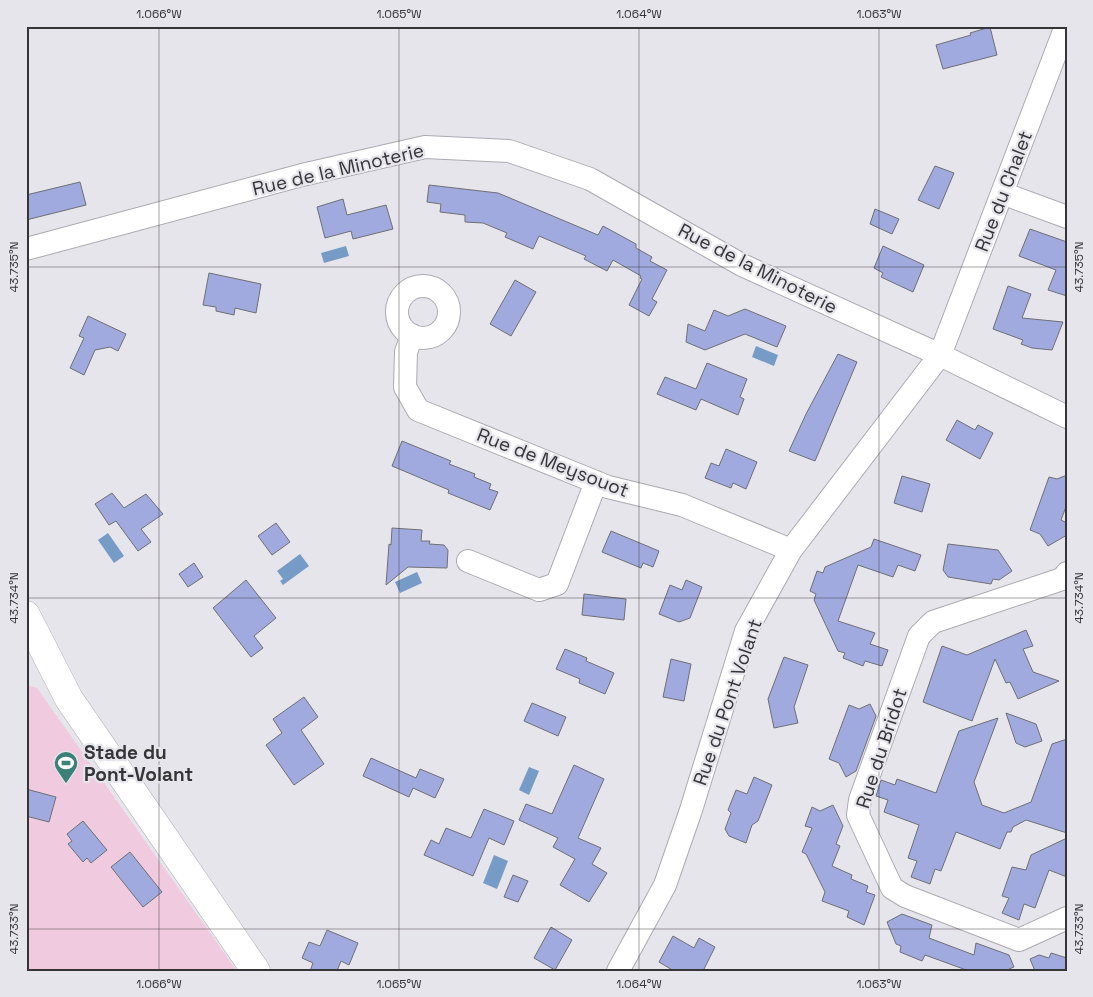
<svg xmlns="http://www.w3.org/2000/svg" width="1093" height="997" font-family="'Space Grotesk',sans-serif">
	<rect width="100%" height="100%" fill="#e7e5ec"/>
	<path fill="#f0cbdf" d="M26,685L37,688L237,971H26Z"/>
	<path fill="#769bc6" d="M346,246L349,256L324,263L321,253Z
		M756,346L778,355L774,366L752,357Z
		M108,533L124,556L114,563L98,540Z
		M300,554L309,566L283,585L280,581L283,579L277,571Z
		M417,572L422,583L400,593L395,582Z
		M529,767L539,771L529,795L519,790Z
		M494,855L508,861L497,889L483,883Z"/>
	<path fill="#a0aade" stroke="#6e6f75" d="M990,27L997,55L943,69L936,45L971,35L970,33Z
		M935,166L954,173L939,209L918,200Z
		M80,182L86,205L26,220V195Z
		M429,185L498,193L598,235L603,226L636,244V248L652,257L650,261L667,270L652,299L657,302L649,316L629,305L642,279L640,278L641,276L613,260L607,271L584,259L586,256L539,236L533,249L505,237L507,233L483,223L465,222V215L440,212L441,204L427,202Z
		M343,199L347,215L386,205L393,229L353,239L351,231L325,238L317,207Z
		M875,209L899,219L892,234L870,224Z
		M1030,229L1067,242V296L1048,290L1056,270L1019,256Z
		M883,246L924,265L913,292L881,277L883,273L874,268Z
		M209,273L261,284L256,313L235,308L234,315L216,311V307L203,305Z
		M515,280L536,292L511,336L490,324Z
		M1008,286L1031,294L1022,318L1063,322L1052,350L1032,348L1021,344L1023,340L993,329Z
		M745,309L786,326L777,347L745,334L705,350L686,342L688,324L705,331L714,310L728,316Z
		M88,316L126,334L118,351L110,347L95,350L84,375L70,368L84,338L79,336Z
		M838,354L857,362L815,461L789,451L806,414Z
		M707,363L747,379L740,397L744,399L738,415L701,399L696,410L657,394L665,377L696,389Z
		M957,420L975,430L978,425L993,433L980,459L946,440Z
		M402,441L451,461L449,464L475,474L474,477L491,484L489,489L498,492L490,510L448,493L449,490L392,466Z
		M726,449L757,462L746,489L733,483L731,488L705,478L711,463L719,466Z
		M1067,475V504L1061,520L1067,523V535L1048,546L1040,534L1030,530L1049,477L1057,479Z
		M902,476L930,484L922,512L894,503Z
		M112,493L124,508L146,494L163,514L141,529L151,542L138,551L116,521L109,525L95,504Z
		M276,523L290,542L272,555L258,536Z
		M392,528L422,530L421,541H430L429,544L444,545L448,550L447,568L408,567L386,585L389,544L391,545Z
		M611,531L659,551L653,567L643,563L641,568L602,552Z
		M874,539L921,555L915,571L898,565L893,577L858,565L838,621L875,633L870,644L888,650L882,666L865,661L863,666L843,658L845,653L838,651L814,600L816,594L810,591L817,571L823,573L825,567L871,547Z
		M948,544L998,550L1012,571L999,580L993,579L991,584L948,577L943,570Z
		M194,563L203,577L188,587L179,574Z
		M246,580L276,618L254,636L263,648L251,657L213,608Z
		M686,580L702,587L690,618L679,622L659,614L670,585L682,590Z
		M584,594L626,599L624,620L582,615Z
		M1026,630L1033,646L1023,649L1033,672L1059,681L1018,699L1010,682L1006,683L995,659L972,721L923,702L942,646L967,655Z
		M565,649L587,658L586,661L614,673L605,694L579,683L580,679L556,669Z
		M784,657L808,665L794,707L798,723L774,728L768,699Z
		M671,659L691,664L684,701L663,697Z
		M304,697L318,717L301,730L324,764L294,785L266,745L282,733L273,719Z
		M532,703L566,717L558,736L524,721Z
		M870,704L876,716L875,719L856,771L846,777L839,763L829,759L849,705L859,709Z
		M1006,713L1036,724L1042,741L1025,747L1016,743Z
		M998,718L974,782L982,805L1004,813L1031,802L1052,744L1067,739V833L1026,820L1013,827L1011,832H1007L1000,849L956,832L941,871L935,869L930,884L911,877L917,861L908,858L919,825L884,812L888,800L876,796L881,780L895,785L897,779L936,793L959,731Z
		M371,758L416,778L420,769L444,779L435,798L413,788L409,797L363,776Z
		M574,765L604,779L578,838L601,848L592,864L607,873L589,902L560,885L575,859L553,847L558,838L519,820L526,804L552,814Z
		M754,777L772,785L758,821L752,825L746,843L729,836L725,829L731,813L728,810L736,790L747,794Z
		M26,789L56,797L49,822L26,816Z
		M833,805L843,826L836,844L840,846L832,866L852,875L851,879L868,886L866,892L875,895L864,925L847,917L849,911L822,901L825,892L806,854L802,852L812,828L805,826L812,807L820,811Z
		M484,809L514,821L504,845L489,838L473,876L424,855L431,840L439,844L446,828L471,838Z
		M83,821L107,850L91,863L87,858L83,862L68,844L72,841L67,834Z
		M1067,838V877L1049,870L1035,908L1024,904L1019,920L1002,913L1009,898L1002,896L1012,867L1026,870L1031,855Z
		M130,852L162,892L143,907L111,867Z
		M513,875L528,881L518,902L504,897Z
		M902,914L932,925L929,938L974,955L976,943L1009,955L1014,967L1009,969L1011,971H969L925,955L922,961L900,952L901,946L896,944L887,922Z
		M551,927L572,940L555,970L534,958Z
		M327,930L358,943L349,965L341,961L337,971H310L313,963L302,958L309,942L320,946Z
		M673,936L694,948L699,938L715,947L703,971H674L659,962Z
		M1051,953L1067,958V971H1035L1030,959L1039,955L1049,958Z"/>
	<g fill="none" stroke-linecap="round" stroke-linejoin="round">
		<g stroke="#acaab1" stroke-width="24">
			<path id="street" d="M1002,193L1067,217
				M26,249L302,175L425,147L509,151L590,179L742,265L940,355L1067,417
				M397 312a26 26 0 1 1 52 0a26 26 0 1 1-52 0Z
				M412,335L406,352L405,387L418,410L608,487L682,505L791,550
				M468,561L539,590L557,584L596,482
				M1067,573L1062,579L933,622L919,636L860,800L858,815L892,888L905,896L1019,940L1067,918
				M618,971L665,885L691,810L746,631L791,550L940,355L1066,26"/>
		</g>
		<g stroke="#acaab1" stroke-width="29">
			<path id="secondary" d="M26,615L69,699L256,971"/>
		</g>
		<use href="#street" stroke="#fff" stroke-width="22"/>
		<use href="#secondary" stroke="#fff" stroke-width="28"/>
	</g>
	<path fill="none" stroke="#353437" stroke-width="1" stroke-opacity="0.45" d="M159,26V971M399,26V971M639,26V971M879,26V971M26,267H1067M26,598H1067M26,929H1067"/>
	<defs>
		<g id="stadium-pin" transform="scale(1.25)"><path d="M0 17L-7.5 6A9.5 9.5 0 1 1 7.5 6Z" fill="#3b8178" stroke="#e7e5ec"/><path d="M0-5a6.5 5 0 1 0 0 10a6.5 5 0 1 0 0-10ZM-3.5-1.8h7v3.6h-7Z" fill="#fff"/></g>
	</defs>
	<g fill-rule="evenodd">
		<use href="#stadium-pin" x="66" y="763"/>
	</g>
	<g text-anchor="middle" stroke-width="4.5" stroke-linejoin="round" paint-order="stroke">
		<g font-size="19" fill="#353437" stroke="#e7e5ec">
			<text transform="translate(338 169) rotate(-13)" y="7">Rue de la Minoterie</text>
			<text transform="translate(1003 191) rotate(-69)" y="7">Rue du Chalet</text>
			<text transform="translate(758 268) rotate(27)" y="7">Rue de la Minoterie</text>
			<text transform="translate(553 462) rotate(21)" y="7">Rue de Meysouot</text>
			<text transform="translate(727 702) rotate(-71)" y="7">Rue du Pont Volant</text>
			<text transform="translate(881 748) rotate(-72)" y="7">Rue du Bridot</text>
		</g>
		<g font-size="19" font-weight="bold" fill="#353437" stroke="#e7e5ec" text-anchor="start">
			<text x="84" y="759">Stade du<tspan x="84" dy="22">Pont-Volant</tspan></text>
		</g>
	</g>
	<rect width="1093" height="997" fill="none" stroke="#e7e5ec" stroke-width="55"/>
	<rect x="28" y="28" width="1038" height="942" fill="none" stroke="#353437" stroke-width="2"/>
	<g font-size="12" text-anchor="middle" fill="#353437">
		<text x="159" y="18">1.066°W</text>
		<text x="399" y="18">1.065°W</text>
		<text x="639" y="18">1.064°W</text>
		<text x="879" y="18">1.063°W</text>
		<text transform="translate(14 267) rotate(-90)" y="4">43.735°N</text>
		<text transform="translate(1079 267) rotate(-90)" y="4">43.735°N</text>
		<text transform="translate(14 598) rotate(-90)" y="4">43.734°N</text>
		<text transform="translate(1079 598) rotate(-90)" y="4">43.734°N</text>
		<text transform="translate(14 929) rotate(-90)" y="4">43.733°N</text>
		<text transform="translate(1079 929) rotate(-90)" y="4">43.733°N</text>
		<text x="159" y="988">1.066°W</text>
		<text x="399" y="988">1.065°W</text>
		<text x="639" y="988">1.064°W</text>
		<text x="879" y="988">1.063°W</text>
	</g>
</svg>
